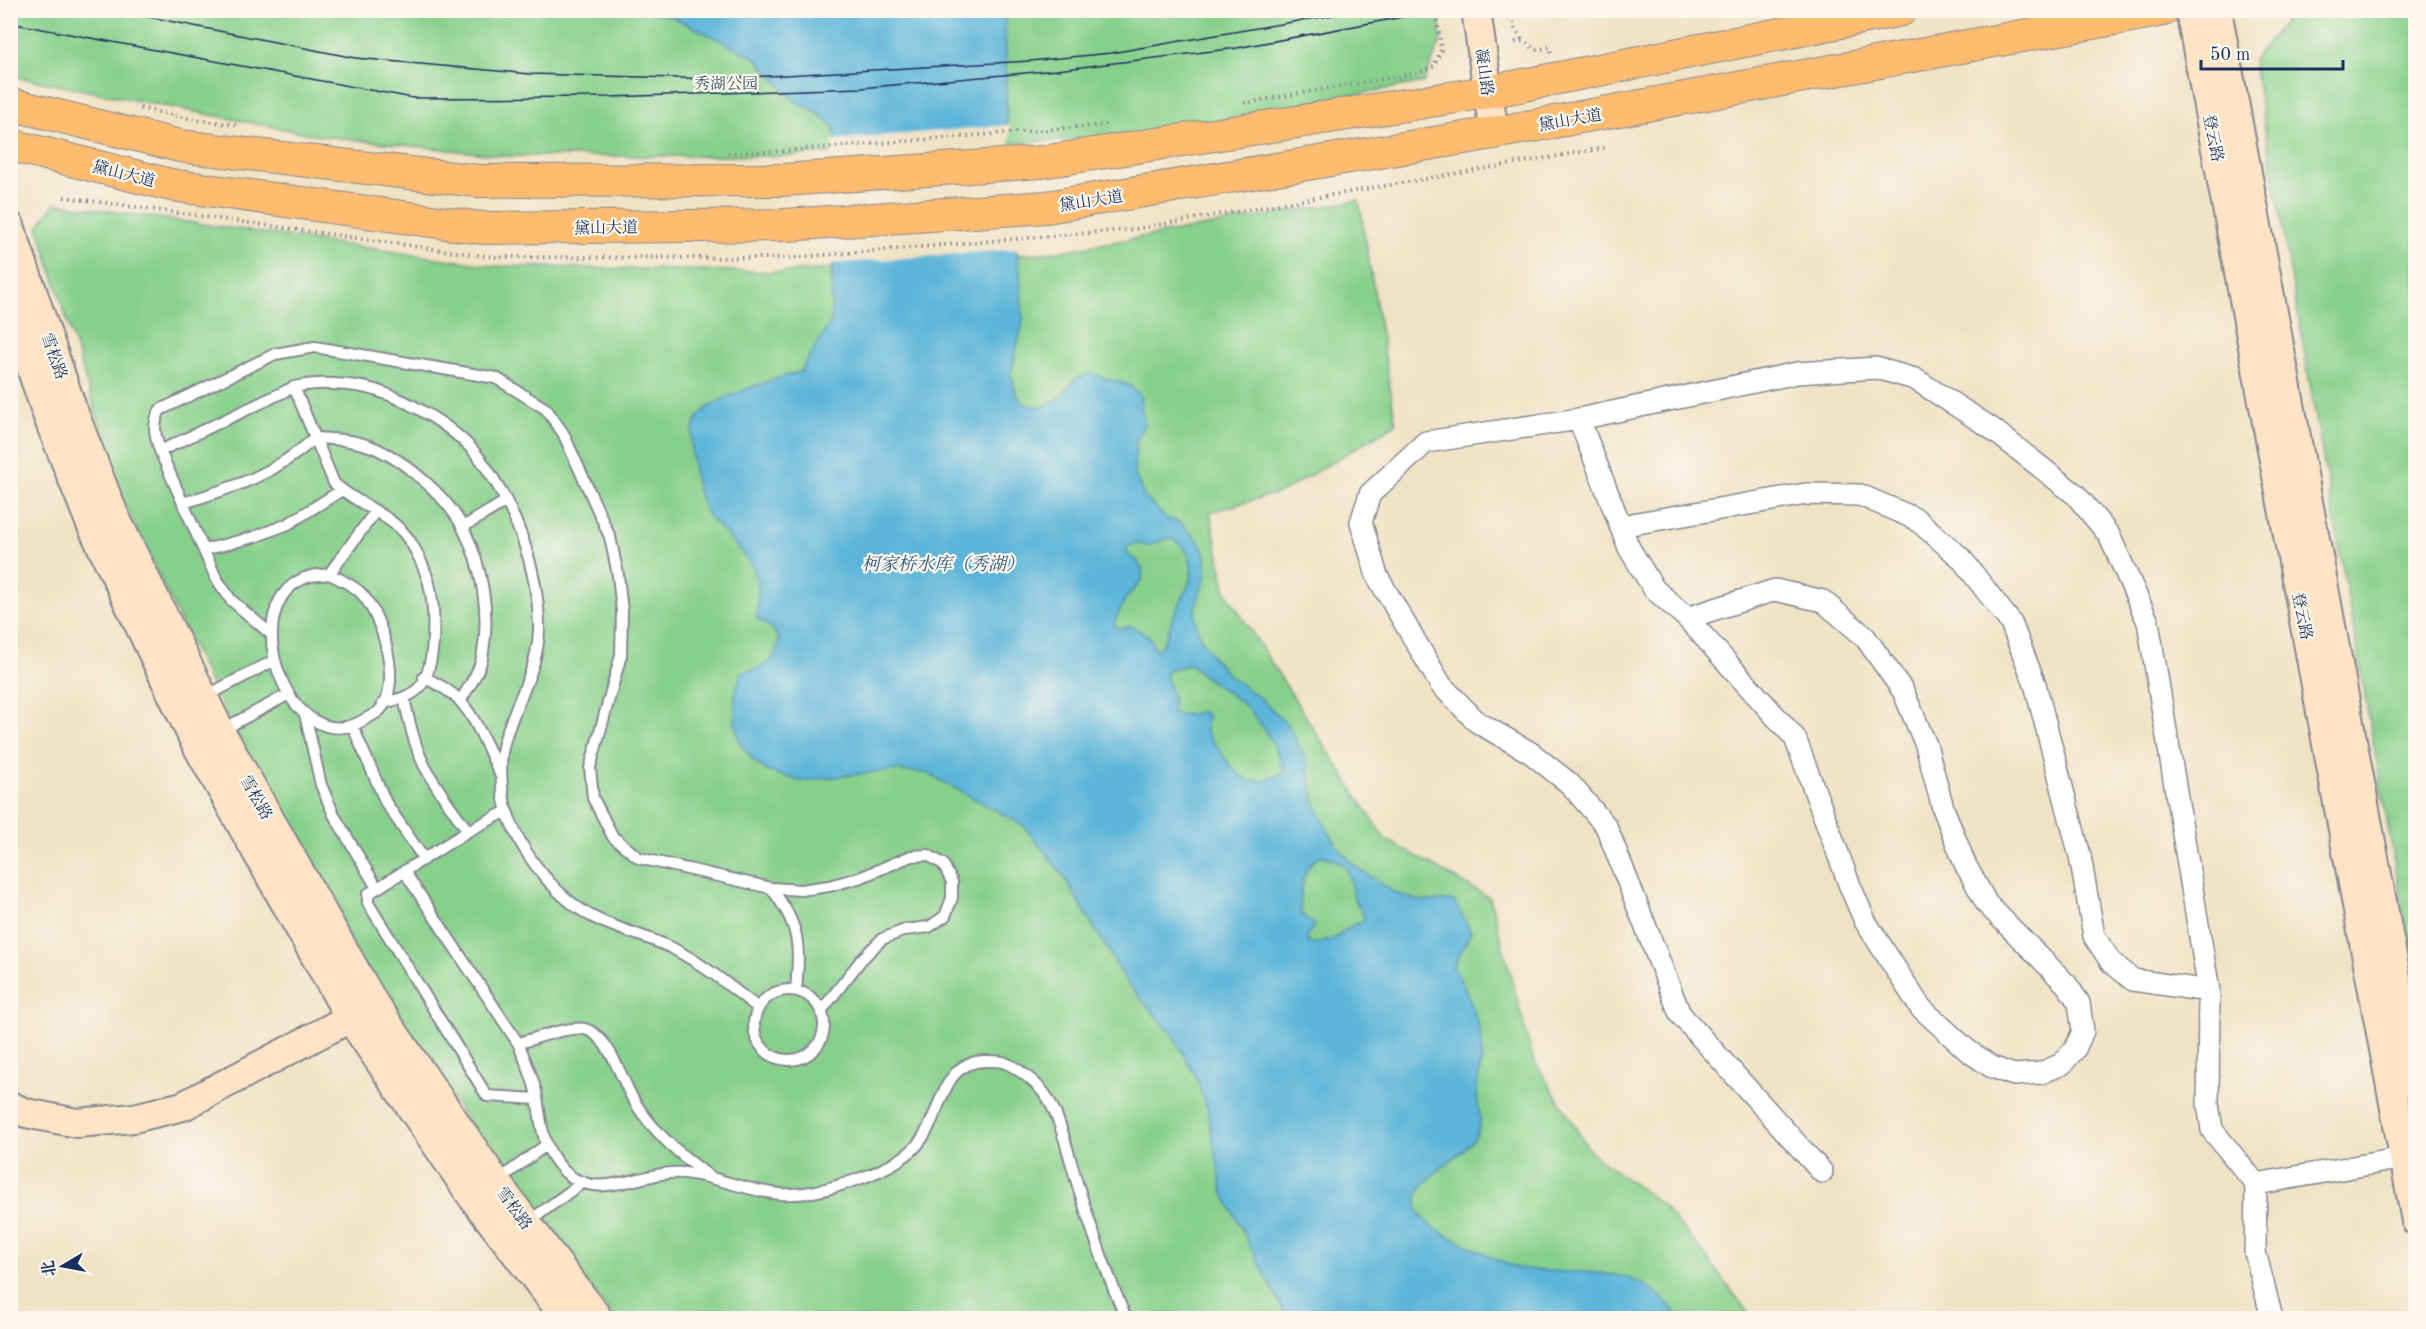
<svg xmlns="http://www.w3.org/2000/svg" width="2426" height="1329" font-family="'Old Standard TT','Noto Serif SC',serif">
	<rect width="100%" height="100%" fill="#fbf7ec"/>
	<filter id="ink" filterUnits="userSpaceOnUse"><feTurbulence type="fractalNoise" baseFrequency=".0167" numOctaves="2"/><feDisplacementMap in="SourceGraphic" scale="12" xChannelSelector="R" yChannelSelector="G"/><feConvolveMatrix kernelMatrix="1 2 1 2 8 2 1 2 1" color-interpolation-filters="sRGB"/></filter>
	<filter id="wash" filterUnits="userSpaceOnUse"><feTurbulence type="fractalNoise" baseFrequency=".008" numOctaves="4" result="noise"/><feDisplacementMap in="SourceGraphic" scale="24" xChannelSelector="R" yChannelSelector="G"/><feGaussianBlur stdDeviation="1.35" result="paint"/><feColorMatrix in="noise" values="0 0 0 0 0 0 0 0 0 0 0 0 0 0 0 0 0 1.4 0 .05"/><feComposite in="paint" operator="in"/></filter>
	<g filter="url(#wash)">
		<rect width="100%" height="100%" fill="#f0e2c4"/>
		<path fill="#87d08c" stroke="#518075" stroke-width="1.5" d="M11,10H1439L1441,40L1424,82L1131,136L787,156H507L320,136L16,77L11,74Z
			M2336,11H2415V979L2253,60L2287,19Z
			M1359,200L1396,424L1282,492L1210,512L1226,592L1384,838L1490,898L1533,1059L1592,1154L1660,1203L1702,1251L1749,1314L1761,1318H614L525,1204L379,993L223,710L124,503L38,227L55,203L493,266L787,272L1054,252Z"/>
		<path fill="#5db6da" stroke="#3c729c" stroke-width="1.5" fill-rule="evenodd" d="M646,11H1005L1008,187L1020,273L1023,320L1011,374L1017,396L1027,405L1042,407L1058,399L1076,378L1091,374L1129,385L1140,395L1144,424L1136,442L1134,471L1144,497L1166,518L1181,523L1200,543L1206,558V575L1195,608V618L1200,637L1212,656L1228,675L1261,699L1288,725L1306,760L1316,806L1328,831L1339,849L1355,866L1395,893L1419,901H1454L1471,932L1453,966C1468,992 1483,1024 1482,1055C1481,1069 1476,1082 1477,1096C1478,1108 1482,1119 1478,1131C1468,1158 1406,1179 1418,1210C1424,1225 1444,1234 1457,1240C1473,1247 1503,1265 1519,1268C1579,1279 1639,1256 1679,1318H1287L1223,1192L1207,1109L1195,1075L1172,1034L1128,984L1063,875L1023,825L927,773L893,770L801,781L767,771L754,761L740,743L735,722V695L741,672C763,669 777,662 779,639L772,628L756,618C763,572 755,567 725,533C720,528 713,523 709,516C699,501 695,482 693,464C691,451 690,431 697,419C708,398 777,378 800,372L831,322L836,140L834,127L815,111L795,102L756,58L675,18ZM1169,538C1179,541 1185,547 1189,556C1198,580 1181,597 1173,617C1169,628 1167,639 1160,648L1155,649L1149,636L1132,626L1118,629L1114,623L1125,599L1142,581V569L1137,561L1127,553V547L1136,543L1147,546ZM1191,664C1206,681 1226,689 1243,704C1263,723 1276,746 1285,772C1251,791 1240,780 1220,751C1209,734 1203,737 1207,715L1203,712C1195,714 1187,714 1178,715L1172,711L1173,698L1166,675L1167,670ZM1319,856C1325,856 1327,857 1333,859C1353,868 1348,875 1353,894C1355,904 1364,910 1364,921L1349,927L1334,939L1313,944L1308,942L1307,935L1314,926L1313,923L1301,914C1300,894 1300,868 1319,856Z"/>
		<path fill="#f0e2c4" d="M1010,125L1011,187L1020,249L829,264L833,140Z"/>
	</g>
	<g filter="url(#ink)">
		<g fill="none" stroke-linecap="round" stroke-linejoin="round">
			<g stroke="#868891" stroke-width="14">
				<path id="lane" d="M294,387L334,483C356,504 389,513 407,537C416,549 425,569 429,583C435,609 438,670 417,690C407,698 395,700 383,703
					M160,451L294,387C319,382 350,383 375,390C411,401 458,429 481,460C515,507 538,567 539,625C540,669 514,703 504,743C499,760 501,794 507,811C520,853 559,902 599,920C623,931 649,937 672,948C703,964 730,986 758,1008
					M183,503C235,487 274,475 315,438C336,439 357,440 377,449C408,463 448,498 463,528C482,565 490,612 483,652C481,670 469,687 460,701
					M463,527L506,501
					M204,550L254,537L288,524L342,490
					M329,574C340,579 351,584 360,592C382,614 404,686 379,711C375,714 371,716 367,718C290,769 229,598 311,576C316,575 323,575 329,574Z
					M329,574L375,512
					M272,635L231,600L216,578L160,451C155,435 152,425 160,410L275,354L315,347L496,378L546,409L563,433L610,537L618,575L622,611L621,655L590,768L593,798L613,837L639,858L771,888L801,890L829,886L862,877L911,856L928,855L943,864L952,882V898L945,916L929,927L905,930L882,939L861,960L822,1010
					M424,677C437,684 450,690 460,701C478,721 489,752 501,776
					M206,696L275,660
					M404,698C409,721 414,744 424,765C436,788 452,809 468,831
					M305,714L321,785L334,815L377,888
					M352,725L386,803L424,859
					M220,731L289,694
					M507,811L468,831L368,894V903L487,1096L537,1099
					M404,871L518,1043C525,1059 532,1075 536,1092C542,1123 540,1145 563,1170C598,1205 643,1169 684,1173C717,1176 748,1192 781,1194C811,1196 844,1185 872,1174C890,1166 910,1156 921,1140C943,1110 942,1058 989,1061C993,1061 999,1061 1003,1062C1017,1067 1035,1082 1044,1093C1060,1113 1070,1161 1078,1186C1092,1231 1107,1275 1126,1318
					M771,888C800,925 800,944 796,990
					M754 1025a35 35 0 1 1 70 0a35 35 0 1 1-70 0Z
					M518,1043C536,1039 567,1026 585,1029C609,1035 622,1081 633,1099C653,1133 680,1154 710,1177
					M496,1182L546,1145
					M528,1222L583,1182"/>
			</g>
			<g stroke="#868891" stroke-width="24">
				<path id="street" d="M1579,419L1629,548L1654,589L1687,618L1795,738L1850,886L1865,921L1920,1007L1967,1050L1992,1067L2014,1075L2041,1073L2062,1064L2075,1049L2083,1031L2079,1003L2067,985L1987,904L1965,864L1943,808L1926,745L1903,691L1865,637L1823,601L1775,590L1687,618
					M1620,526L1806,494L1860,495L1916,519L1961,558L2011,623L2035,684L2080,856L2094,936L2111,962L2133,980L2209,991
					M1822,1172L1680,1014L1606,826L1570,784L1531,753L1477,722L1441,685L1377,576L1361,522L1370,494L1426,442L1579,419L1797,373L1876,368L1915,379L1991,428L2076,495L2109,535L2148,622L2209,991L2208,1104L2212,1130L2256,1184L2255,1252L2272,1318
					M2256,1184L2404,1158"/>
			</g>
			<g stroke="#868891" stroke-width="32">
				<path id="secondary" d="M1476,10L1494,133
					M2190,10L2416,1221
					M2217,10L2416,1085
					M10,226L73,411L114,515L220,731L373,1002L496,1182L598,1318
					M10,306L49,420L90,522L196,744L350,1018L473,1198L566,1318
					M10,1106L26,1113L77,1123L134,1118L183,1106L350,1018"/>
			</g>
			<g stroke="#868891" stroke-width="34">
				<path id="primary" d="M10,104L180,146L478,181L783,180L1042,162L1488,92L1901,10
					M10,145L171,185L482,228L786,225L1047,207L1494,133L2163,10"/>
			</g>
			<path stroke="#868891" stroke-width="4" stroke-dasharray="1.5 4.5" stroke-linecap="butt" d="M1511,10L1514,27L1523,41
				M1515,42L1523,41L1536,50L1550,47L1551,55
				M1244,103L1418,73L1434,66L1441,50L1436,10
				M140,108L196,120L236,125
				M728,153L782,151L1106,125
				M64,197L470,254
				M477,255L495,257L788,258L1135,229L1604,148"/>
			<use href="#lane" stroke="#fff" stroke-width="10"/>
			<use href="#street" stroke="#fff" stroke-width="21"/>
			<use href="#secondary" stroke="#fee4c6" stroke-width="28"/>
			<use href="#primary" stroke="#fdbc70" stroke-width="32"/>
			<path stroke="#1b2f5e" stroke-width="1.5" d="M114,10L355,58L530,74L715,79L1030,61L1111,53L1363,10
				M10,23L413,98L611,97L861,88L1057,70L1237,48L1440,10"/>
		</g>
	</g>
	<g text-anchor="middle" stroke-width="4.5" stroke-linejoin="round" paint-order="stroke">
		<g font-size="16" fill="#1b2f5e" stroke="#fbf7ec">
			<text transform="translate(1485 72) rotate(82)" y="6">凝山路</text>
			<text transform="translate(1570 119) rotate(-10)" y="6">黛山大道</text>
			<text transform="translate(2214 138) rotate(79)" y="6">登云路</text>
			<text transform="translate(124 173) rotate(14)" y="6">黛山大道</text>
			<text transform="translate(1091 200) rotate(-9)" y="6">黛山大道</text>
			<text transform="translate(606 227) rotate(-1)" y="6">黛山大道</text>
			<text transform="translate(55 356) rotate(71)" y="6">雪松路</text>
			<text transform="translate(2303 616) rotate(79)" y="6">登云路</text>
			<text transform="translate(257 797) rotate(61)" y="6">雪松路</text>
			<text transform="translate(515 1208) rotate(54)" y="6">雪松路</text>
		</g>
		<g font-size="16" fill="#36576a" stroke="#fbf7ec">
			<text x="726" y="89">秀湖公园</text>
		</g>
		<g font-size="18" font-style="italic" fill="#2f5883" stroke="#fbf7ec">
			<text x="943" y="570">柯家桥水库（秀湖）</text>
		</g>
	</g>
	<rect width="2426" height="1329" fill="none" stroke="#fbf7ec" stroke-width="36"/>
	<g transform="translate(63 1266) rotate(260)" stroke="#fbf7ec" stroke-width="4.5" paint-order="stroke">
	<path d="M0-4.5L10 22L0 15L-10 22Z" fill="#1b2f5e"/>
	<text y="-9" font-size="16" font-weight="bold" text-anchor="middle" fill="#1b2f5e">北</text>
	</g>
	<path d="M2201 60v9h142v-9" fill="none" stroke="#1b2f5e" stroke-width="3"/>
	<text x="2210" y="60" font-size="18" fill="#1b2f5e" stroke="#fbf7ec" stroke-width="4.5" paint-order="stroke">50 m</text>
</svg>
